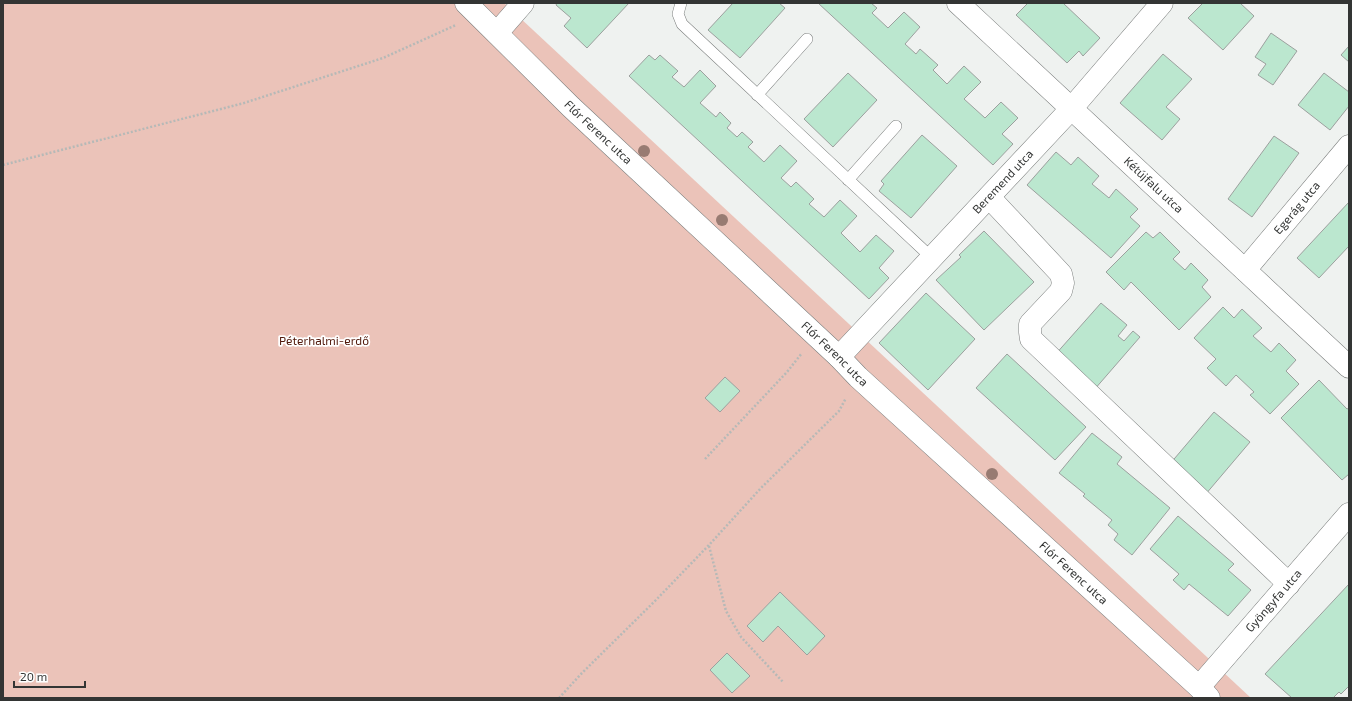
<svg xmlns="http://www.w3.org/2000/svg" width="1352" height="701" font-family="'Exo 2',sans-serif">
	<rect width="100%" height="100%" fill="#eff2f0"/>
	<path fill="#ebc3b9" d="M3,3H504L1251,698H3Z"/>
	<path fill="#bbe7cf" stroke="#9ca09e" d="M557,3H629L587,48L564,26L571,18L556,5Z
		M733,3H779L785,8L740,58L708,30Z
		M818,3H871L877,8L872,13L888,28L904,12L920,27L905,44L916,54L920,49L938,65L933,70L947,84L964,66L981,82L964,99L985,118L1001,102L1018,118L1002,134L1013,144L993,165Z
		M1028,3H1063L1100,38L1083,56L1079,51L1067,63L1016,15Z
		M1203,3H1240L1254,16L1223,50L1188,18Z
		M1271,33L1297,51L1273,85L1258,75L1266,64L1255,57Z
		M1349,46V62L1341,55Z
		M1163,54L1192,79L1166,107L1180,119L1162,140L1120,103Z
		M649,55L655,60L660,55L678,71L672,77L684,87L700,70L716,86L700,103L716,117L720,112L731,123L727,128L737,137L742,132L753,142L748,147L764,162L780,145L797,161L781,178L791,187L796,182L814,199L809,204L824,217L840,200L857,216L841,233L860,252L876,235L894,251L879,268L889,278L869,299L629,76Z
		M848,73L877,100L833,147L804,119Z
		M1324,73L1349,92V106L1330,130L1298,105Z
		M922,135L957,166L911,218L879,191L884,184L881,181Z
		M1274,136L1299,153L1252,217L1228,199Z
		M1056,152L1071,165L1078,157L1099,176L1092,184L1109,198L1116,189L1138,209L1130,217L1140,226L1111,258L1027,185Z
		M1349,202V246L1319,278L1297,258Z
		M984,231L1034,282L984,330L936,280L961,257L959,255Z
		M1146,232L1153,238L1160,232L1180,252L1173,259L1185,270L1191,263L1208,280L1202,287L1211,297L1179,330L1131,282L1124,290L1106,272Z
		M926,293L975,339L928,390L879,343Z
		M1101,303L1127,325L1118,336L1124,341L1133,331L1140,337L1094,390L1054,356Z
		M1223,307L1234,318L1242,309L1262,328L1253,336L1271,352L1279,343L1296,360L1286,371L1299,384L1270,414L1250,395L1254,392L1236,375L1226,386L1207,368L1216,359L1194,338Z
		M1007,354L1086,427L1055,460L976,388Z
		M725,377L740,391L720,412L705,398Z
		M1319,380L1347,409L1349,408V474L1342,480L1281,418Z
		M1214,412L1250,442L1205,495L1169,465Z
		M1092,433L1122,457L1117,464L1170,508L1132,555L1114,540L1118,534L1108,525L1112,520L1083,496L1085,494L1059,473Z
		M1178,516L1234,564L1228,570L1251,590L1228,616L1189,584L1184,590L1173,580L1179,574L1150,549Z
		M1349,584V686L1341,694L1339,692L1333,698H1292L1265,674Z
		M780,592L825,636L807,655L778,626L763,642L747,626Z
		M727,653L750,676L732,693L710,670Z"/>
	<g fill="none" stroke-linecap="round" stroke-linejoin="round">
		<g stroke="#7a7d7c" stroke-width="12">
			<path id="lane" d="M681,3L678,14L682,24L932,258
				M757,95L807,39
				M848,180L896,126"/>
		</g>
		<g stroke="#7a7d7c" stroke-width="23">
			<g id="street">
				<path id="s1" d="M466,3L571,107L839,357L858,377L1199,687L1209,698"/>
				<path id="s2" d="M958,3L1349,367"/>
				<path d="M497,33L523,3"/>
				<path d="M989,197L1061,274L1063,283L1061,291L1030,324V332L1031,339L1289,584"/>
				<path id="s3" d="M1245,270L1349,146"/>
				<path id="s4" d="M839,357L1071,109L1162,3"/>
				<path id="s5" d="M1199,687L1349,514"/>
			</g>
		</g>
		<path stroke="#b6b9b7" stroke-width="2.5" stroke-dasharray="2 2" stroke-linecap="butt" d="M3,165L244,103L383,58L456,25
			M705,459L787,372L802,353
			M709,546L726,611L741,637L783,682
			M559,698L581,674L655,601L709,545L761,488L839,411L846,398"/>
		<use href="#lane" stroke="#fff" stroke-width="11"/>
		<use href="#street" stroke="#fff" stroke-width="22"/>
	</g>
	<g fill="#987b72">
		<circle cx="644" cy="151" r="6"/>
		<circle cx="722" cy="220" r="6"/>
		<circle cx="992" cy="474" r="6"/>
	</g>
	<g text-anchor="middle" stroke-width="3.5" stroke-linejoin="round" paint-order="stroke">
		<g font-size="12" fill="#333534" stroke="#fff">
			<text dy="4" stroke="none"><textPath href="#s1" startOffset="185">Flór Ferenc utca</textPath></text>
			<text dy="4" stroke="none"><textPath href="#s4" startOffset="240">Beremend utca</textPath></text>
			<text dy="4" stroke="none"><textPath href="#s2" startOffset="267">Kétújfalu utca</textPath></text>
			<text dy="4" stroke="none"><textPath href="#s3" startOffset="81">Egerág utca</textPath></text>
			<text dy="4" stroke="none"><textPath href="#s1" startOffset="509">Flór Ferenc utca</textPath></text>
			<text dy="4" stroke="none"><textPath href="#s1" startOffset="833">Flór Ferenc utca</textPath></text>
			<text dy="4" stroke="none"><textPath href="#s5" startOffset="114">Gyöngyfa utca</textPath></text>
		</g>
		<g font-size="12" fill="#51190b" stroke="#fff">
			<text x="324" y="345">Péterhalmi-erdő</text>
		</g>
	</g>
	<rect width="1352" height="701" fill="none" stroke="#333534" stroke-width="8"/>
	<path d="M14 681v6h71v-6" fill="none" stroke="#333534" stroke-width="2"/>
	<text x="20" y="681" font-size="12" fill="#333534" stroke="#ffffff" stroke-width="3" paint-order="stroke">20 m</text>
</svg>
